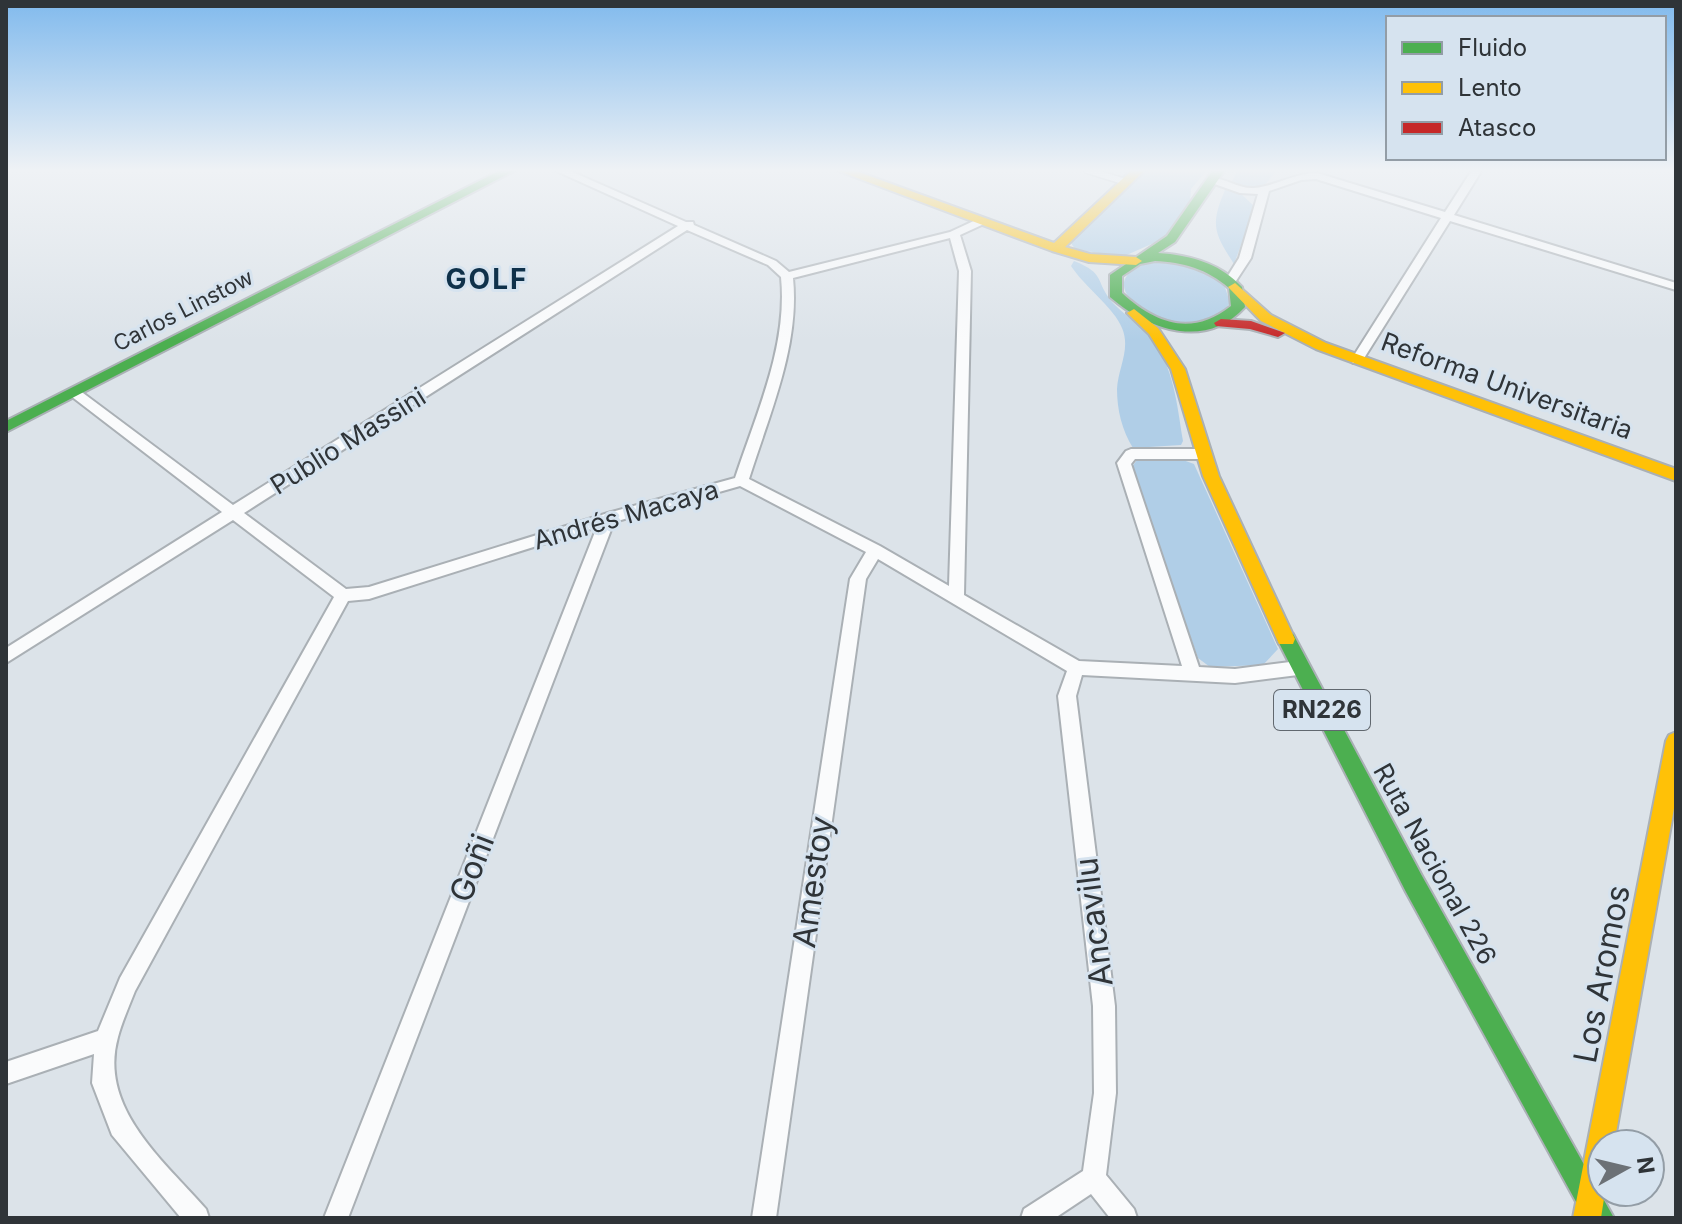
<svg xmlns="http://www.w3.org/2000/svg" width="1682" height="1224" font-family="Inter,sans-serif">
	<rect width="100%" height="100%" fill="#dce3e9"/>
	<path fill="#b0cee7" d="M1145,170H1207L1191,189L1190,203L1163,239L1122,257L1075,249L1071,243L1074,237Z
		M1238,170H1277L1264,186L1245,188L1232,181Z
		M1225,190L1240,193L1255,207L1234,264C1214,233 1210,225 1225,190Z
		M1074,261C1107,274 1094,281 1113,303C1124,315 1139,324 1150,336C1174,366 1177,405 1183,441L1181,445L1133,448C1122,430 1117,410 1117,389C1118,368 1131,349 1122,328C1115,309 1083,285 1071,266Z
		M1152,262L1185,264L1224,284L1230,303C1196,358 1068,285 1152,262Z
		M1137,460H1183L1194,464L1278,649L1263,665L1210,667L1198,658L1131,468Z"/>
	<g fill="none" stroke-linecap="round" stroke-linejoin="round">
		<g stroke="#aab0b5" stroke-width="9">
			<path id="lane" d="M1087,170L1126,182"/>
		</g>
		<g stroke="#aab0b5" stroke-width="4">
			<path id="street" d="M554,170H568L686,222H693L694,225L776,261L789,272L950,232L978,219H986V223L960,235L971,271L964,595L1079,661L1182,666L1117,463L1126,451L1131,449H1203L1210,454L1203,459H1135L1131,464L1199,667L1235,669L1298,661L1304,663L1306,668L1304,673L1298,675L1235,683L1082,675L1076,696L1115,1006L1116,1093L1106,1175L1134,1209L1137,1218H1110L1091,1194L1055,1218H1021L1024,1209L1083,1171L1094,1093L1093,1006L1058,696L1067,671L878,559L866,579L776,1218H752L850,579L866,552L740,486L614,522L348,1218H324L597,527L369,599L348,601L135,991C129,1006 122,1022 118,1037C98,1108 164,1161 206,1209L209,1218H181L112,1135L92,1083L94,1054L6,1084V1062L98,1031L120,978L334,597L233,520L6,663V648L222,512L67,393L74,389L79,390L233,505L678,226ZM687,230L768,265L781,277C788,346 756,414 735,478L608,513L369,587L346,589L244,513ZM950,238L959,271L949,586L880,546L749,479C769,415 800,346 793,278Z
				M1472,170H1482L1454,215L1676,283V290L1450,221L1361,363H1353L1351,360L1441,218L1316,179L1301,180L1269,191L1251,258L1234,284L1224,282L1239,258L1258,194L1240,193L1209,182V178C1225,177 1238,189 1254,188C1276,186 1294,173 1317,173L1445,212Z"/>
		</g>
		<g stroke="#aab0b5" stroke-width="4">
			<path id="fast" d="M501,170H516L6,432V421Z
				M1213,170H1225L1175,242L1158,253C1189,255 1220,263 1242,287L1245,307C1206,350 1148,330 1110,297V275L1167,236ZM1155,261C1183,262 1207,269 1229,288L1231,306C1192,337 1156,324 1122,293V276L1140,264Z
				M1286,632L1293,634L1422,876L1614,1218H1585L1406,892L1277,639L1279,634Z"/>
		</g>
		<g stroke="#aab0b5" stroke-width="4">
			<path id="slow" d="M836,170H853L1054,243L1132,170H1145L1065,247L1090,254L1136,257L1142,261L1136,265L1089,262L1052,251Z
				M1235,283L1271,315L1326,343L1676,469V481L1316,349L1261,321L1228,287Z
				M1134,309L1158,328L1185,369L1219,476L1295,639L1293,644H1279L1203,476L1171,369L1149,334L1127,313Z
				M1676,732V797L1614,1144H1602V1192H1605L1601,1218H1573L1666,741L1669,735Z"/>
		</g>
		<g stroke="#aab0b5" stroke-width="4">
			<path id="jam" d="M1221,319L1251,321L1285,333L1278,337L1250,329L1216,326L1214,323Z"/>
		</g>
		<use href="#lane" stroke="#fafbfc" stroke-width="6"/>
		<use href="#street" fill="#fafbfc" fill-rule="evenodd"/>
		<use href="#fast" fill="#4caf50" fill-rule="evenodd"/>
		<use href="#slow" fill="#ffc107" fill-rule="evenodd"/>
		<use href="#jam" fill="#c62828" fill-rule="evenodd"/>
	</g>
	<linearGradient id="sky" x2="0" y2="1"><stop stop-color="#81baed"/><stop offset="0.5" stop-color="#eff2f5"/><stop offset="1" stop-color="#eff2f5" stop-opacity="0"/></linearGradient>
	<rect width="1682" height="341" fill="url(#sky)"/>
	<g text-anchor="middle" stroke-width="6" stroke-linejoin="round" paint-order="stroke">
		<g font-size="22" fill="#2f3438" stroke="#d6e3ef">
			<text transform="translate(183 310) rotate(-27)" y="8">Carlos Linstow</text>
		</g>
		<rect fill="#d6e3ef" stroke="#61686f" stroke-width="2" x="1274" y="690" width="96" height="40" rx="6"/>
		<g font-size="24" font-weight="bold" fill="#2f3438">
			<text x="1322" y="718">RN226</text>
		</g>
		<g font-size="26" fill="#2f3438" stroke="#d6e3ef">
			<text transform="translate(1507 386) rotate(20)" y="9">Reforma Universitaria</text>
			<text transform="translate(348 441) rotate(-32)" y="9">Publio Massini</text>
			<text transform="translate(626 515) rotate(-16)" y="9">Andrés Macaya</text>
			<text transform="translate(1435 864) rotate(61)" y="9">Ruta Nacional 226</text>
		</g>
		<g font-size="28" font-weight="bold" letter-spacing="2" fill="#0f314a" stroke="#d6e3ef">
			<text x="487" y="289">GOLF</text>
		</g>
		<g font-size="32" fill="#2f3438" stroke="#d6e3ef">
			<text transform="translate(472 868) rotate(-69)" y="11">Goñi</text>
			<text transform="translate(813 882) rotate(-82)" y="11">Amestoy</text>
			<text transform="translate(1094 922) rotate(-97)" y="11">Ancavilu</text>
			<text transform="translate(1602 974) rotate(-79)" y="11">Los Aromos</text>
		</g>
	</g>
	<rect width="1682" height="1224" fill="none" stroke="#2f3438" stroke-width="16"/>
	<rect x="1386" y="16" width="280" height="144" fill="#d6e3ef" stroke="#939da6" stroke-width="2"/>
	<rect x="1402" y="42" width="40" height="12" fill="#4caf50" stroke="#939da6" stroke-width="2"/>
	<text x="1458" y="56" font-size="24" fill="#2f3438">Fluido</text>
	<rect x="1402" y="82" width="40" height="12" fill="#ffc107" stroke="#939da6" stroke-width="2"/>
	<text x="1458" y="96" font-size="24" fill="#2f3438">Lento</text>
	<rect x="1402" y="122" width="40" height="12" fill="#c62828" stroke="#939da6" stroke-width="2"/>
	<text x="1458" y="136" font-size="24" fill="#2f3438">Atasco</text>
	<g transform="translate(1626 1168) rotate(82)"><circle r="38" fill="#d6e3ef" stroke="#939da6" stroke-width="2"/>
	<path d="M0-6L14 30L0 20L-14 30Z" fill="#6c7176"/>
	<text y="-12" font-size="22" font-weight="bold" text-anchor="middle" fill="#2f3438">N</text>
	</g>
</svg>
